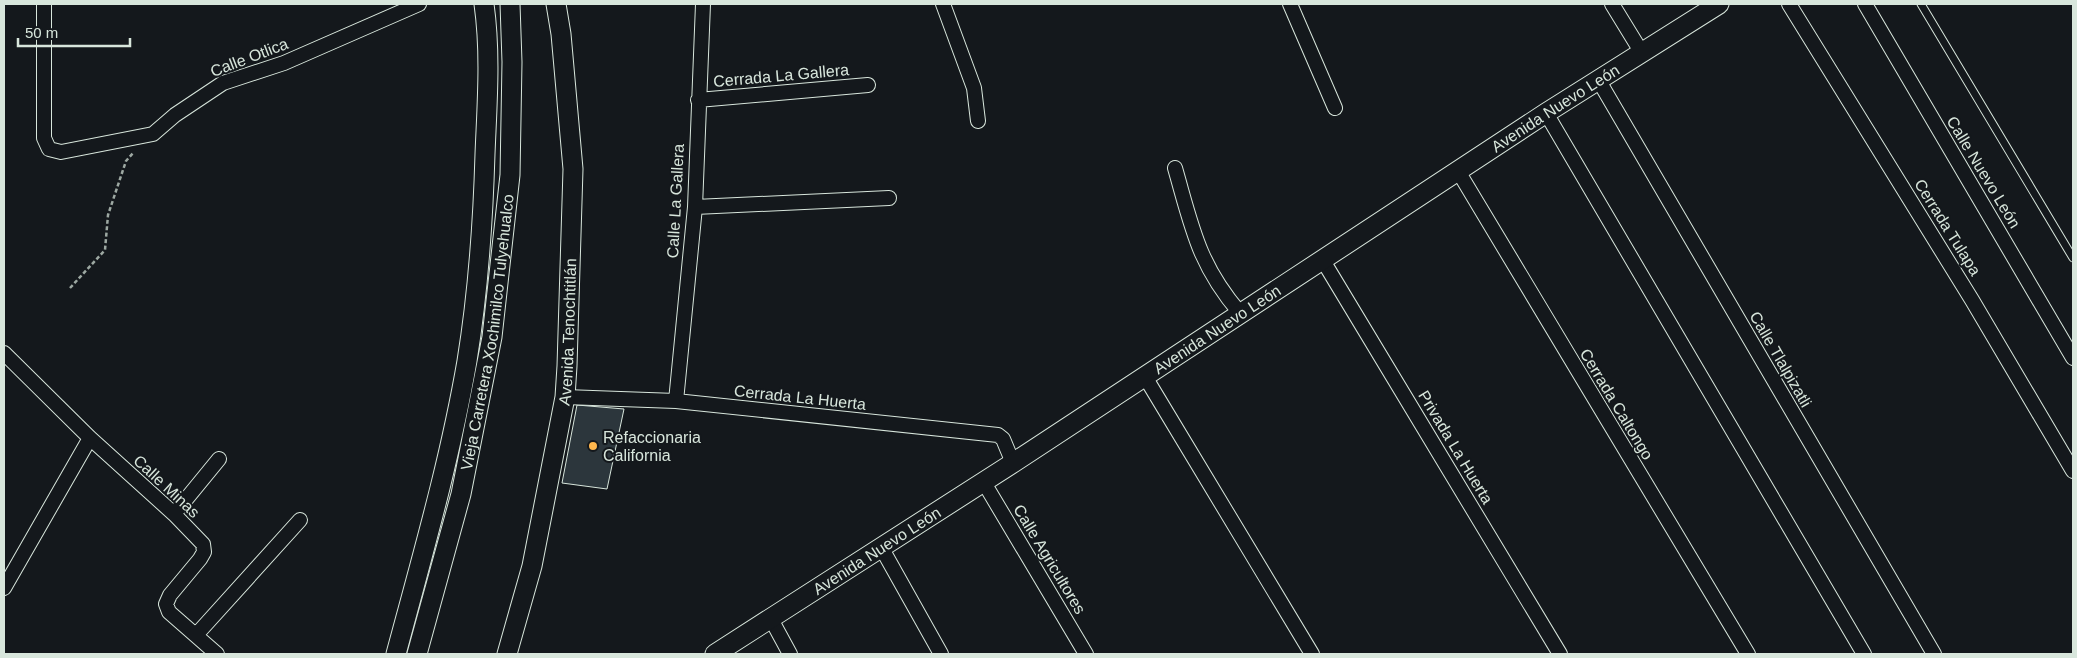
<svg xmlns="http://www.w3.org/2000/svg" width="2077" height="658" font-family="Arial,sans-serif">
	<rect width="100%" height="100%" fill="#14181c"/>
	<path fill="#2c363c" stroke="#d8e6dc" d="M577,405L624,409L607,489L562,483Z"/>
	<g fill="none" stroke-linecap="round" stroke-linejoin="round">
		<g stroke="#d8e6dc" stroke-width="9">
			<path id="lane" d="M1921,4L2073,258"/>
		</g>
		<g stroke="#d8e6dc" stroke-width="16">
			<path id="street" d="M44,4V138L49,149L61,152L153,134L175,115L223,83L284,63L419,4
				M943,4L974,88L978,121
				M1290,4L1335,108
				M1612,4L1642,53
				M1789,4L1972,300L2073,471
				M1865,4L2073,358
				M1599,81L1934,654
				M698,100L868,85
				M1546,113L1864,654
				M1175,168C1192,227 1198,264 1240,313
				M1458,171L1748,654
				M695,207L889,198
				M1322,259L1560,654
				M4,353L90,438L174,514L203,544L204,552L200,559L170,595L166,604L169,612L217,654
				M1144,375L1312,654
				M565,397L676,401L998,435L1003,439L1013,463
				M676,401L695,207L703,4
				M983,481L1086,654
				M174,514L219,459
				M881,547L941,654
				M4,588L90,438
				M771,619L790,654
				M197,634L300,520"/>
		</g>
		<g stroke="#d8e6dc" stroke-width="21">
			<g id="secondary">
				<path d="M396,654C422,557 450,460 467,361C478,293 483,223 485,154C487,104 491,54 484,4"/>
				<path id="s1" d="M417,654L461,494L492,337L510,175L512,62L510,4"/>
				<path id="s2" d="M507,654L532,566L565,397L567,366L573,169L561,34L556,4"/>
				<path id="s3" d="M715,654L1013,463L1546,113L1719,4"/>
			</g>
		</g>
		<path stroke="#9da8a2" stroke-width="2.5" stroke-dasharray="4 2.5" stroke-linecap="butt" d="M70,288L105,250L108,215L126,161L134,152"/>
		<use href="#lane" stroke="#14181c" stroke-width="7"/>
		<use href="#street" stroke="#14181c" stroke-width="14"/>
		<use href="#secondary" stroke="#14181c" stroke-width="19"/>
	</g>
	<circle fill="#ffb74d" stroke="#14181c" stroke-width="2" cx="593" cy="446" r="5"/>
	<g text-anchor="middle" stroke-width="4" stroke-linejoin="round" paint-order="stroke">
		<g font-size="16" fill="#d8e6dc" stroke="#14181c">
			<text transform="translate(249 57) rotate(-21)" y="6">Calle Otlica</text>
			<text transform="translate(781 75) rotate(-5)" y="6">Cerrada La Gallera</text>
			<text dy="6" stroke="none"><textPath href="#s3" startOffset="1002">Avenida Nuevo León</textPath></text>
			<text transform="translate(1984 172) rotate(59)" y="6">Calle Nuevo León</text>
			<text transform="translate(675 201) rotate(-87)" y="6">Calle La Gallera</text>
			<text transform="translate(1948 227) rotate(58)" y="6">Cerrada Tulapa</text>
			<text dy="6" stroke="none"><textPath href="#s3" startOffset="598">Avenida Nuevo León</textPath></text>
			<text dy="6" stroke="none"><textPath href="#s1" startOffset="330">Vieja Carretera Xochimilco Tulyehualco</textPath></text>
			<text dy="6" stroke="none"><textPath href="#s2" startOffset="329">Avenida Tenochtitlán</textPath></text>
			<text transform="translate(1781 359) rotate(60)" y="6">Calle Tlalpizatli</text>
			<text transform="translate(800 397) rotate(6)" y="6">Cerrada La Huerta</text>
			<text transform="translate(1617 404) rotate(59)" y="6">Cerrada Caltongo</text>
			<text transform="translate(1456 447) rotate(59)" y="6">Privada La Huerta</text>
			<text transform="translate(167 486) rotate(43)" y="6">Calle Minas</text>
			<text dy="6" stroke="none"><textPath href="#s3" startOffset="192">Avenida Nuevo León</textPath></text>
			<text transform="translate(1050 559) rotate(59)" y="6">Calle Agricultores</text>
		</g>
		<g font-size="16" fill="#d8e6dc" stroke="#14181c" text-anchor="start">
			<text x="603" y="443">Refaccionaria<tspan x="603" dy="18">California</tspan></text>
		</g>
	</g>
	<rect width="2077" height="658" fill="none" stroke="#d8e6dc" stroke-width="10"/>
	<path d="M18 38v8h112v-8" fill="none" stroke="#d8e6dc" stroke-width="2.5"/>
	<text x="25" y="38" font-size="15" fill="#d8e6dc" stroke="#14181c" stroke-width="4" paint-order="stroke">50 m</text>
</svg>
